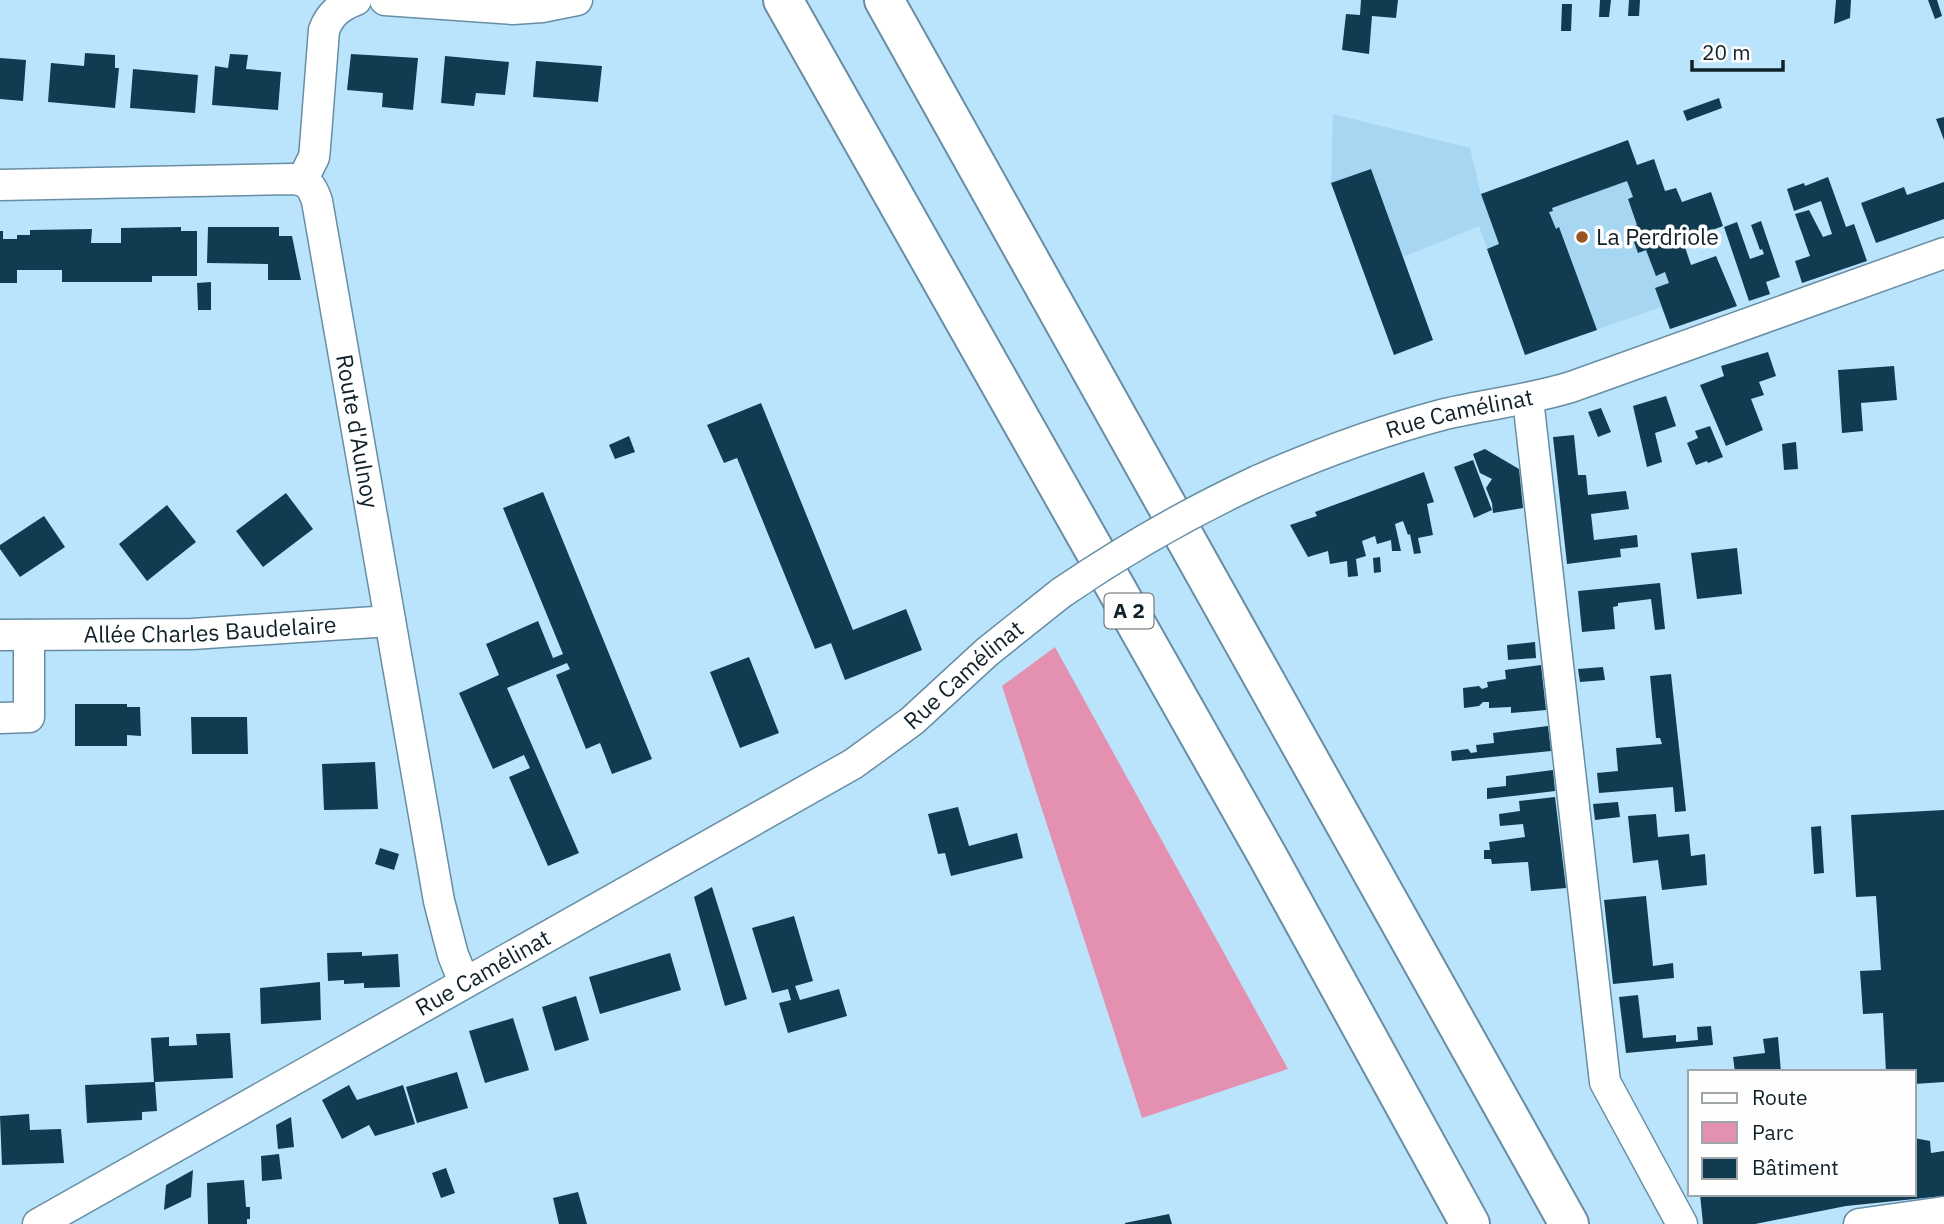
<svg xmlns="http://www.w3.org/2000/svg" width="1944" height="1224" font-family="'IBM Plex Sans',sans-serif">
	<rect width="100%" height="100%" fill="#bae4fc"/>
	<path fill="#a6d6f2" d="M1333,114L1470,148L1481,194L1628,140L1637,165L1654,159L1709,316L1670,329L1661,307L1525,355L1479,226L1403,257L1433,340L1394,355L1331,183Z"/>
	<path fill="#e390b1" d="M1055,647L1288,1069L1142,1118L1002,686Z"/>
	<path fill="#103b50" d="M1361,0H1398L1396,18L1372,16L1369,54L1342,50L1346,14L1360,15Z
		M1600,0H1611L1609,17H1599Z
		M1629,0H1640L1639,16H1628Z
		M1836,0H1851L1850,18L1834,24Z
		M1928,0H1937L1942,16L1935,19Z
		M1562,4H1572L1571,31H1561Z
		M85,53L115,55V68H119L115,108L48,102L51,63L84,66Z
		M230,54L248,55L246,69L281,72L278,110L212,105L215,66L228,68Z
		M351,54L418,58L413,110L382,107L383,93L347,90Z
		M445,56L509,62L505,95L476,93L474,106L441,103Z
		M0,58L26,60L23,101L0,99Z
		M536,61L602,66L598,102L533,97Z
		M133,69L198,75L195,113L130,108Z
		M1719,98L1722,108L1687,121L1683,111Z
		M1944,117V140L1936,119Z
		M1628,140L1637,165L1654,159L1665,191L1676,188L1682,202L1711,192L1723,226L1683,241L1691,265L1716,256L1737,306L1670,329L1655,288L1669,283L1665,272L1656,276L1646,250L1638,253L1629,228L1637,225L1628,199L1633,197L1627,181L1552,208L1553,211L1549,212L1556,229L1559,227L1597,330L1525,355L1487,249L1499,244L1481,194Z
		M1371,169L1433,340L1394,355L1331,183Z
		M1828,177L1846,227L1854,224L1867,261L1802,283L1795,261L1810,256L1795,214L1809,210L1823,237L1832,234L1821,201L1794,211L1787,189L1804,183L1805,186Z
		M1944,182V219L1876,243L1861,203L1904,187L1907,195Z
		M1761,221L1780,277L1766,282L1770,294L1749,301L1724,227L1737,222L1750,259L1764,254L1762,249L1760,250L1751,225Z
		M181,227V231H197V276H152V282H62V270H17V283H0V231H3V239H17V235H30V230L92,229L91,243H121V228Z
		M208,227H279V236H292L301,280H268V264L207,263Z
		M211,282V310H198L197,283Z
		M1768,352L1776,376L1759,382L1764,395L1751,399L1763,430L1726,446L1700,385L1724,376L1721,366Z
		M1894,366L1897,400L1861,403L1863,431L1842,433L1838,370Z
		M1666,396L1676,426L1655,433L1662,462L1647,467L1633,406Z
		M761,403L853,630L906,609L922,650L845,680L831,643L815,649L737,458L724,463L707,425Z
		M1601,408L1611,432L1598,437L1588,412Z
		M1710,426L1723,457L1708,463L1707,461L1696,465L1687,443L1698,438L1695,431Z
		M1574,435L1578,475H1586L1588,495L1626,491L1629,509L1591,514L1594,540L1637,535L1638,547L1620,549L1621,557L1567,564L1553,437Z
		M629,436L635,452L615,459L609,445Z
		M1796,442L1798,469L1784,470L1782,444Z
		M1485,449L1519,469L1523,508L1493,513L1492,503L1486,488L1492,479L1480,473L1473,454Z
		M1473,460L1492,510L1474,518L1454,467Z
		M1424,472L1434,502L1427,504L1433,535L1418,538L1421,553L1414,554L1410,534L1408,535L1403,521L1395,524L1401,551H1392L1391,540L1377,544L1375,536L1362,541L1366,556L1356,559L1358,576L1348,577L1347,561L1330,564L1328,551L1308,557L1290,525L1317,516L1315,512Z
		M543,492L652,759L612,774L600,743L586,749L556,675L570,669L567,663L507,688L579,853L548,866L509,777L530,768L524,755L493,769L459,693L499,675L486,644L538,621L553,658L563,654L503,508Z
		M286,493L313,529L263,567L236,531Z
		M167,505L196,542L147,581L119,544Z
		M44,516L65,547L20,577L0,549V545Z
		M1737,548L1742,594L1697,599L1691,553Z
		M1380,557L1381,572L1374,573L1373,558Z
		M1660,583L1665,629L1655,630L1651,599L1618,603V606L1613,607L1615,629L1582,632L1578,591Z
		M1535,642L1536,658L1508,660L1507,645Z
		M749,657L779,733L740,748L710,672Z
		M1541,665L1546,710L1511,713V707L1489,708V702H1483L1479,706L1464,708L1463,688L1479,686L1482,689L1488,687L1487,682L1506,679L1505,670Z
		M1603,667L1605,680L1580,682L1578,669Z
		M1671,674L1686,811L1675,812L1673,787L1599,793L1597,773L1618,771L1616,748L1662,744L1660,738H1656L1650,676Z
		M75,704H127V707H140L141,736L127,735V746H75Z
		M191,717H247L248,754H192Z
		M1548,726L1551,751L1452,761L1451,751L1468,749L1471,753L1477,752L1476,745L1494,743L1493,733Z
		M375,762L378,809L324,810L322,764Z
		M1553,770L1555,791L1487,799V788L1506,786V776Z
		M1555,797L1566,888L1531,891L1528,862L1492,864L1491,859H1484V850H1490L1489,842L1525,837L1523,824L1500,826L1499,814L1520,811L1519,801Z
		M1618,802L1620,817L1595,820L1593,804Z
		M958,807L969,846L1017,833L1023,858L951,876L945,853L938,854L928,814Z
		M1944,810V1082L1914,1084V1072H1886L1883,1013L1863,1014L1860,971L1881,970L1876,896L1856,897L1851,815Z
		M1656,814L1658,837L1689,834L1691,856L1705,854L1707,885L1662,890L1658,860L1633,863L1628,816Z
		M1821,826L1824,873L1814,874L1811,827Z
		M380,848L399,854L394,870L375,864Z
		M712,887L747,999L725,1006L694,897Z
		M1646,896L1653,966L1673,963L1674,978L1613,984L1604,900Z
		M794,916L813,981L795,986L800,1000L839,989L847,1016L788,1033L779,1003L791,1000L788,989L772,993L752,928Z
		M362,952V956L398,954L400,987L364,988V983L344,984V980L328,981L327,953Z
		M670,953L681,990L600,1014L589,977Z
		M320,982L321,1020L261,1024L260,988Z
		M1638,995L1643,1038L1676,1035V1042L1698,1040L1697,1027L1711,1026L1713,1045L1626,1053L1619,997Z
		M576,996L589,1040L555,1051L542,1007Z
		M513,1018L529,1070L485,1083L469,1031Z
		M230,1033L233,1078L155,1082L157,1111L142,1112V1120L87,1123L85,1085L154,1082L151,1038L169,1037V1046L197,1045L196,1034Z
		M1778,1037L1781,1072H1735L1733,1057L1765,1053L1763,1039Z
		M457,1072L468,1108L417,1123L406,1087Z
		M349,1085L357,1100L403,1085L415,1124L375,1136L369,1125L342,1139L322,1100Z
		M29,1114L30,1130L61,1129L64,1163L2,1165L0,1116Z
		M291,1117L294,1147L278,1149L276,1125Z
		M1914,1138L1930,1141L1931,1153L1944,1151V1196L1846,1206L1755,1224H1703L1700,1194H1914Z
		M279,1154L282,1179L262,1181L261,1156Z
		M446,1168L455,1193L441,1198L432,1173Z
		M193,1170L191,1197L164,1210L166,1185Z
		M244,1180L246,1207H250V1219H247V1224H208L207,1183Z
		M578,1192L587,1224H559L553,1198Z
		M1169,1214L1172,1224H1125V1223Z"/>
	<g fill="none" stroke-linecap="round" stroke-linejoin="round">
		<g stroke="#678ea4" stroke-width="33">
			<g id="minor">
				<path d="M385,0L513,9L542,7L577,0"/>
				<path d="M303,179L314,157L315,147L324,30C330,14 340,6 356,0"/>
				<path id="s1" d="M0,185L291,179C308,180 312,186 317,201L439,901L453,955L464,982"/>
				<path d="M1528,399L1605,1082L1682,1224"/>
				<path id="s2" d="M1257,481C1318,454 1380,431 1445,414C1487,404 1529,400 1571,387L1944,253"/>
				<path id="s3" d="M0,635L192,634L390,621"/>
				<path d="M0,718L29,717V635"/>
				<path id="s4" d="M38,1224L853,764L912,721L987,652L1061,593"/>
				<path d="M1859,1224L1944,1212"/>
			</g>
		</g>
		<g stroke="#678ea4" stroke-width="42">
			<path id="highway" d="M783,0L1267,855L1470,1224
				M884,0L1569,1224"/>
		</g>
		<use href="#minor" stroke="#fff" stroke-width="30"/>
		<use href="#highway" stroke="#fff" stroke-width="38"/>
		<g stroke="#678ea4" stroke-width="33" stroke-linecap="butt">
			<path id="minor-bridge" d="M1061,593C1124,550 1188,513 1257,481"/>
		</g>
		<use href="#minor-bridge" stroke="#fff" stroke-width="30"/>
	</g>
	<circle fill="#975523" stroke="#fefefe" stroke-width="2.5" cx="1582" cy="237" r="7"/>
	<g text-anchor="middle" stroke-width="7" stroke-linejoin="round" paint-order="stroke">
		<rect fill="#fefefe" stroke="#58636a" stroke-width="2" x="1104.5" y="593.5" width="49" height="35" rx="5"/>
		<g font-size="21" font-weight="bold" fill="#11212a">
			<text x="1129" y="618">A 2</text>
		</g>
		<g font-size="23" fill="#11212a" stroke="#fefefe" text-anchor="start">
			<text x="1596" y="245">La Perdriole</text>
		</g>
		<g font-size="23" fill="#11212a" stroke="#fefefe">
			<text dy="8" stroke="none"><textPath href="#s2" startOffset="214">Rue Camélinat</textPath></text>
			<text dy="8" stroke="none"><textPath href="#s1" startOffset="562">Route d'Aulnoy</textPath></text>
			<text dy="8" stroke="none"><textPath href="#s3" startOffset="210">Allée Charles Baudelaire</textPath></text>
			<text dy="8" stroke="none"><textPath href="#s4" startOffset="1078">Rue Camélinat</textPath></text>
			<text dy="8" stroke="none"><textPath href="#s4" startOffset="511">Rue Camélinat</textPath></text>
		</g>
	</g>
	<rect x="1688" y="1070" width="228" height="126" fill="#fefefe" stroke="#9fa6a9" stroke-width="2"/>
	<rect x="1702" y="1093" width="35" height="10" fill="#ffffff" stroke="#9fa6a9" stroke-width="2"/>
	<text x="1752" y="1105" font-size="21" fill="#11212a">Route</text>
	<rect x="1702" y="1122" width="35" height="21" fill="#e390b1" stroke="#9fa6a9" stroke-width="2"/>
	<text x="1752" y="1140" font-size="21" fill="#11212a">Parc</text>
	<rect x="1702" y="1158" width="35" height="21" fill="#103b50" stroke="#9fa6a9" stroke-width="2"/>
	<text x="1752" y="1175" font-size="21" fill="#11212a">Bâtiment</text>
	<path d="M1692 60v10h91v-10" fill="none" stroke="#11212a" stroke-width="3.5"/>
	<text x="1702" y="60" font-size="21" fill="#11212a" stroke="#fefefe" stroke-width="5" paint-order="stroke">20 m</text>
</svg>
